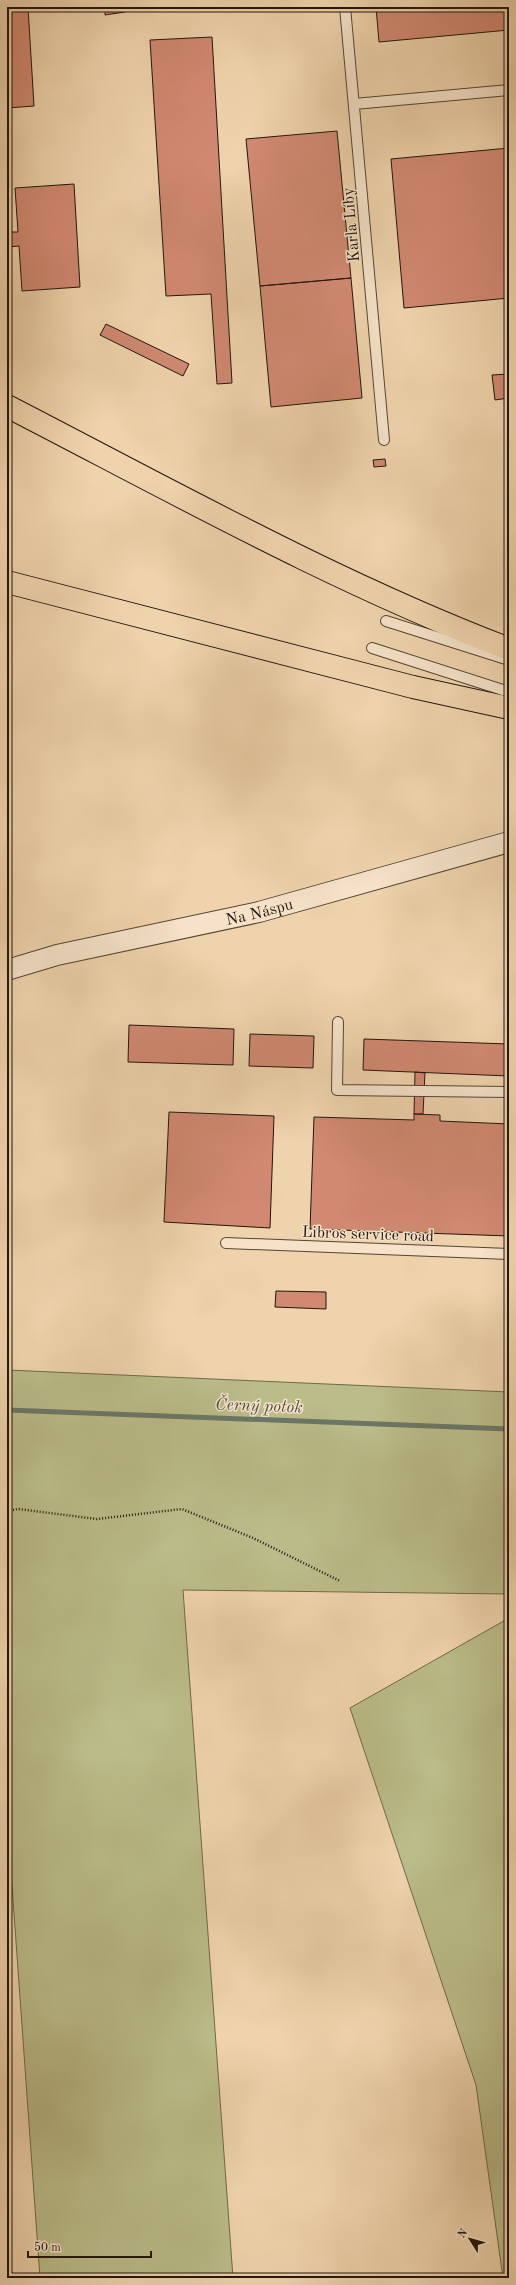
<svg xmlns="http://www.w3.org/2000/svg" width="516" height="2285" font-family="'Old Standard TT',serif">
	<rect width="100%" height="100%" fill="#efd3ac"/>
	<filter id="stains"><feTurbulence type="fractalNoise" baseFrequency=".005" numOctaves="4"/><feColorMatrix values="0 0 0 0 .2 0 0 0 0 .09 0 0 0 0 .02 0 0 0 .5 -.17"/></filter>
	<radialGradient id="worn" r=".72"><stop offset=".6" stop-color="#630" stop-opacity="0"/><stop offset="1" stop-color="#630" stop-opacity=".3"/></radialGradient>
	<path fill="#babc89" stroke="#6e694a" d="M7,1370L509,1392V1594L183,1590L233,2278H40L7,1815Z
		M509,1618V2278H503L476,2085L350,1708Z"/>
	<g fill="none" stroke-linecap="round" stroke-linejoin="round">
		<path stroke="#6a7768" stroke-width="5" d="M7,1410L509,1429"/>
	</g>
	<path fill="#d18972" stroke="#21160c" d="M7,7H28L34,106L7,108Z
		M105,7H124L125,12L105,15Z
		M376,7H509V30L379,42Z
		M212,37L232,383L217,384L211,294L166,296L150,40Z
		M337,131L351,278L260,286L246,139Z
		M509,148V298L404,308L391,159Z
		M74,184L80,287L22,291L19,246L7,247V232H18L15,188Z
		M351,278L362,398L271,407L260,286Z
		M106,324L189,364L183,376L100,335Z
		M509,374V398L495,400L492,375Z
		M385,459L386,466L374,467L373,460Z
		M129,1025L234,1029L233,1065L128,1062Z
		M250,1034L314,1036L313,1068L249,1066Z
		M364,1039L509,1044V1076L363,1070Z
		M415,1072L425,1073L423,1114H414Z
		M169,1112L274,1116L270,1228L164,1222Z
		M414,1114L440,1115V1121L509,1124V1236L310,1229L314,1117L414,1120Z
		M276,1291L326,1292V1309L275,1307Z"/>
	<g fill="none" stroke-linecap="round" stroke-linejoin="round">
		<g stroke="#544534" stroke-width="12">
			<path id="lane" d="M345,7L384,440
				M354,104L509,90
				M386,621L509,660
				M372,648L509,692
				M338,1022L337,1090L509,1092
				M226,1243L509,1254"/>
		</g>
		<g stroke="#544534" stroke-width="22">
			<g id="street">
				<path id="s1" d="M7,970L57,955L259,912L509,842"/>
			</g>
		</g>
		<g stroke="#21160c" stroke-width="24">
			<path id="highway" d="M7,406C172,491 336,583 509,649
				M7,582L413,687L509,708"/>
		</g>
		<path stroke="#21160c" stroke-width="2.5" stroke-dasharray="1 2" stroke-linecap="butt" d="M7,1511L18,1509L97,1519L182,1509L253,1538L340,1581"/>
		<use href="#lane" stroke="#f5e2c9" stroke-width="10"/>
		<use href="#street" stroke="#f5e2c9" stroke-width="20"/>
		<use href="#highway" stroke="#efd3ac" stroke-width="22"/>
	</g>
	<g text-anchor="middle" stroke-width="3" stroke-linejoin="round" paint-order="stroke">
		<g font-size="16" fill="#21160c" stroke="#f5e2c9">
			<text transform="translate(350 225) rotate(-95)" y="6">Karla Líby</text>
			<text dy="6" stroke="none"><textPath href="#s1" startOffset="259">Na Náspu</textPath></text>
			<text transform="translate(368 1233) rotate(2)" y="6">Libros service road</text>
		</g>
		<g font-size="17" font-style="italic" fill="#4b4f42" stroke="#f5e2c9">
			<text transform="translate(259 1405) rotate(2)" y="6">Černý potok</text>
		</g>
	</g>
	<rect width="516" height="2285" fill="none" stroke="#efd3ac" stroke-width="24"/>
	<rect x="8" y="8" width="500" height="2269" fill="none" stroke="#21160c" stroke-width="2"/>
	<rect x="12" y="12" width="492" height="2261" fill="none" stroke="#21160c"/>
	<g transform="translate(470 2239) rotate(307)" stroke="#f5e2c9" stroke-width="3" paint-order="stroke">
	<path d="M0-3L7 15L0 10L-7 15Z" fill="#21160c"/>
	<text y="-6" font-size="11" font-weight="bold" text-anchor="middle" fill="#21160c">N</text>
	</g>
	<path d="M28 2251v6h123v-6" fill="none" stroke="#21160c" stroke-width="2"/>
	<text x="34" y="2251" font-size="12" fill="#21160c" stroke="#f5e2c9" stroke-width="3" paint-order="stroke">50 m</text>
	<rect width="100%" height="100%" filter="url(#stains)"/>
	<rect width="100%" height="100%" fill="url(#worn)"/>
</svg>
